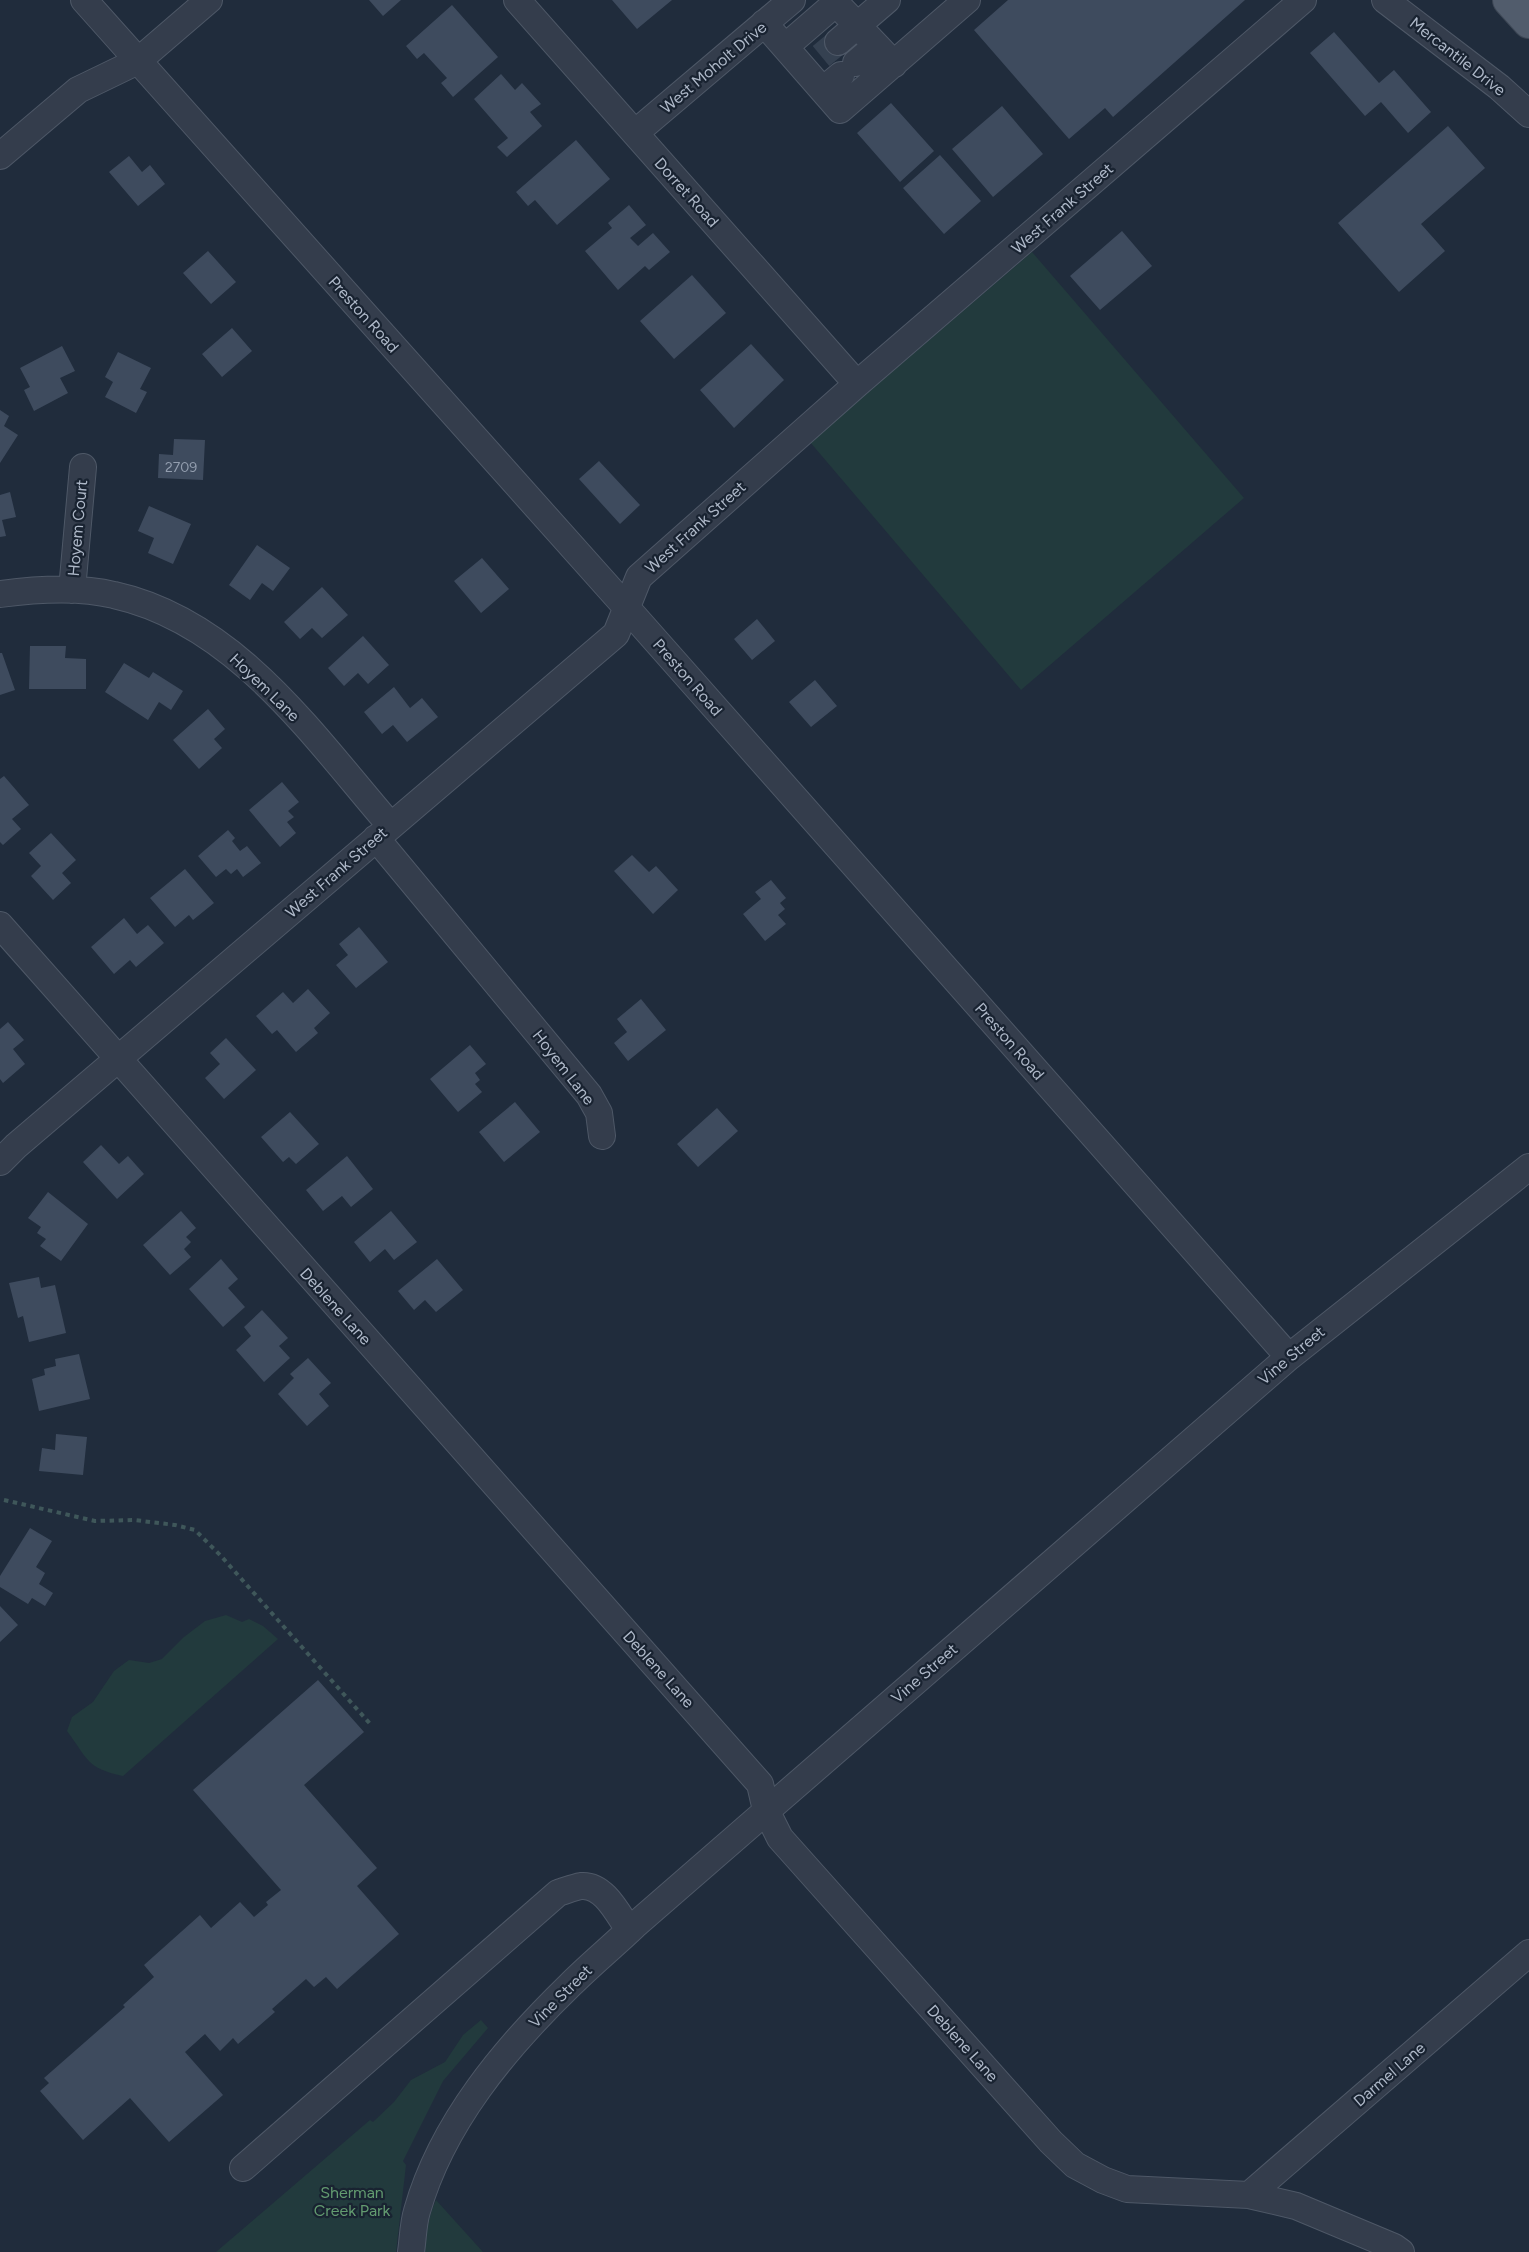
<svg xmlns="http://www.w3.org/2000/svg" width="1529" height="2252" font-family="Figtree,sans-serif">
	<rect width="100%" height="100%" fill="#202c3c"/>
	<path fill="#223a3d" d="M1032,252L1244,498L1021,690L810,442Z
		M226,1615L242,1622L249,1619L263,1626L278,1639L123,1776C86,1768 88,1759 67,1731L72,1717L93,1702L114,1671L129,1660L149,1663L162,1659L184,1637L205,1621Z
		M481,2020L488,2028L443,2081L403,2161L406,2165L396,2252H216L370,2120L373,2122L394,2102L411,2080L445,2062L463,2035Z
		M436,2200L483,2252H425C426,2234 428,2217 436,2200Z"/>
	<path fill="#3e4b5e" d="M369,0H401L383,16Z
		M612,0H672L637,29Z
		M1008,0H1245L1113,117L1105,108L1069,139L974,30Z
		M452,5L498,57L453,97L441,83L447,78L424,53L417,59L406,46Z
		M1334,32L1379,83L1394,70L1431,112L1408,133L1381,102L1365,116L1310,53Z
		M501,74L515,90L522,83L541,104L530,112L542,126L507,157L497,147L508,138L474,99Z
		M891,103L934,151L900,182L857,133Z
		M1002,106L1043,154L993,197L952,149Z
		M1448,126L1485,168L1421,224L1445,251L1399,292L1338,223Z
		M576,140L610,179L557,225L535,200L528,206L516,192Z
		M940,155L981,201L944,234L903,188Z
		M129,156L142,172L150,165L165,184L138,206L109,172Z
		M629,205L646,225L630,238L638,246L653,233L670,252L649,270L645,266L618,290L585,251L612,228L608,223Z
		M1122,231L1152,266L1100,310L1070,276Z
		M208,251L236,282L211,304L183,273Z
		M692,275L726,313L674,359L640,321Z
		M232,328L252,351L222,377L202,354Z
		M751,344L784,380L734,428L700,390Z
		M62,346L75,371L60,378L68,393L34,411L24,390L30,387L20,368Z
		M118,352L151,368L140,389L147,392L136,413L105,397L113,382L105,377Z
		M0,410L9,416L4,426L18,435L0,463Z
		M174,439L205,440L203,480L158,478L159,454L173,455Z
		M599,461L640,505L620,524L579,479Z
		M10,492L16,517L2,520L6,536L0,537V495Z
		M149,506L191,524L173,564L148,553L154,538L138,531Z
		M257,545L290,568L273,591L262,583L250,600L229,585Z
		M482,558L509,589L481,613L454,581Z
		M322,587L348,615L322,638L312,628L300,639L284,622Z
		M757,619L775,641L752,660L734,639Z
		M363,636L389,665L368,684L358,673L344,686L328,668Z
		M30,646H66L65,658L86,659V689H29Z
		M0,653H2L15,690L0,695Z
		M124,663L149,678L153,672L183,691L171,710L159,702L148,720L105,692Z
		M815,680L837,706L811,727L789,702Z
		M394,687L410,708L422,698L438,717L407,742L393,725L382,734L364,712Z
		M208,709L225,729L214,739L222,748L199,769L173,740Z
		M4,776L29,805L12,819L21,829L3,845L0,842V779Z
		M282,782L299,802L288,811L294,817L287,822L296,833L280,847L249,810Z
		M228,830L235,838L232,841L240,851L247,846L261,863L243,877L237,869L231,874L226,869L216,877L198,856Z
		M51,833L76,860L62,873L71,883L53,900L31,876L41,866L29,853Z
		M632,855L649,872L656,866L678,890L653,914L614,871Z
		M185,869L214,903L193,920L189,915L175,927L150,898Z
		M771,880L786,898L780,903L785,909L778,915L786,924L765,941L743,914L761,899L755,892Z
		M124,918L137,934L148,925L164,943L136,967L130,960L114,974L91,947Z
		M359,927L388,962L356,988L336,965L348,955L339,944Z
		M308,989L330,1013L314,1028L318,1033L296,1052L277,1030L272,1034L256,1016L283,992L293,1003Z
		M641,999L666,1030L628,1061L614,1043L627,1032L617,1019Z
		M8,1022L24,1040L13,1049L25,1064L3,1083L0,1079V1029Z
		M226,1038L256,1070L224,1099L205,1078L220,1064L210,1053Z
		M470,1045L486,1064L475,1073L480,1080L475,1084L482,1092L458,1112L430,1079Z
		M515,1102L540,1132L504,1162L479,1132Z
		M717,1108L738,1131L698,1167L677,1144Z
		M290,1112L319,1144L296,1164L289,1157L283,1162L261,1137Z
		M101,1145L119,1164L128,1156L144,1174L117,1199L83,1162Z
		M347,1156L373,1189L351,1207L342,1196L323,1211L306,1190Z
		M48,1192L88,1224L61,1261L40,1246L46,1239L37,1233L41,1227L28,1218Z
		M181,1211L196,1228L186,1237L191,1242L184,1249L191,1257L170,1275L143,1245Z
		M391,1211L417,1242L394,1260L385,1249L370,1262L354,1242Z
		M221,1259L238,1279L228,1288L245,1307L223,1327L189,1289Z
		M437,1259L463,1290L436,1312L425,1300L414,1310L398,1291Z
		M39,1277L41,1288L55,1285L66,1333L29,1342L23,1316L18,1318L9,1283Z
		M262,1310L288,1338L279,1346L290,1358L264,1382L236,1350L251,1336L244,1327Z
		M79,1354L90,1399L39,1411L32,1379L45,1375L44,1369L56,1366L55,1359Z
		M308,1358L331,1383L319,1394L329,1406L307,1426L278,1394L294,1378L290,1374Z
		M56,1434L87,1437L83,1475L39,1471L42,1448L55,1450Z
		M30,1528L52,1541L36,1567L45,1573L39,1584L53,1593L45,1606L32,1598L28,1604L0,1587V1576Z
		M0,1606L18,1625L0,1642Z
		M318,1680L364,1732L304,1785L377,1868L357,1886L399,1934L337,1989L326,1977L314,1987L306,1979L272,2009L275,2012L238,2044L233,2038L220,2051L205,2034L185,2052L223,2095L169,2142L130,2098L83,2140L40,2091L49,2083L44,2078L125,2007L123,2005L154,1977L144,1965L200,1915L211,1928L240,1902L254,1917L268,1905L266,1902L281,1890L193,1790Z"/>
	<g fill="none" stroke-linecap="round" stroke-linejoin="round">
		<path stroke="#354151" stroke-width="26" stroke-dasharray="26 13" stroke-linecap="butt" d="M821,56L838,42"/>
		<g stroke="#4e5867" stroke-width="28">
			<path id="minor" d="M84,0L626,607L1289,1357
				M517,0L857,384
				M833,0L894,64
				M1385,0L1499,87L1529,114
				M764,23L840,110L967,0
				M838,42L887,0
				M785,47L836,3
				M856,63L876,46
				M823,90L841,75
				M635,133L792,0
				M0,156L78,90L138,61L209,0
				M72,590L83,467
				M0,594C37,589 78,586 114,595C236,622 313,736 390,825
				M376,838L589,1095L599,1113L602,1136
				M0,925L760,1784L766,1810L780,1838L1051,2142L1075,2165L1103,2180L1127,2189L1249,2195L1296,2206L1394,2247L1401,2252
				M0,1162L16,1146L616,634L639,577L857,384L1303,0
				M243,2168L558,1893C565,1891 574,1887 581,1886C604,1884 618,1914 629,1930
				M1249,2195L1529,1953
				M411,2252C413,2239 413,2224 417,2211C442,2123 505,2048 570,1985C590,1965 613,1946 634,1926L1289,1357L1529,1167"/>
		</g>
		<g stroke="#3d4755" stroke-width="34">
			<path id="major" d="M1509,0L1529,22"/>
		</g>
		<path stroke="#3f575a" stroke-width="4" stroke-dasharray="4.5 4.5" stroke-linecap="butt" d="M4,1500L95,1521L134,1520L175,1525L195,1530L221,1556L372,1726"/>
		<use href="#minor" stroke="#343d4c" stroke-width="26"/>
		<use href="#major" stroke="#515c6c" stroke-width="32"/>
	</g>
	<g text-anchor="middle" stroke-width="4.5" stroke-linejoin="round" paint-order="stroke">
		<g font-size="14" fill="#929dae">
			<text x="181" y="472">2709</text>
		</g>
		<g font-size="16" fill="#aeb8c8" stroke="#192331">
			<text transform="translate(1458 56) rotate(38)" y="6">Mercantile Drive</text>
			<text transform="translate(713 67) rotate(-40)" y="6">West Moholt Drive</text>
			<text transform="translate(687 192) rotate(48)" y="6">Dorret Road</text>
			<text transform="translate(1062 208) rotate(-41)" y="6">West Frank Street</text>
			<text transform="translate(364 314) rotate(48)" y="6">Preston Road</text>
			<text transform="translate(695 527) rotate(-42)" y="6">West Frank Street</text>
			<text transform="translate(77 528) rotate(-85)" y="6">Hoyem Court</text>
			<text transform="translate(688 677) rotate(49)" y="6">Preston Road</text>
			<text transform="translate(265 687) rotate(44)" y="6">Hoyem Lane</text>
			<text transform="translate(336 872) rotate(-41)" y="6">West Frank Street</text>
			<text transform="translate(1010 1041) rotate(49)" y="6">Preston Road</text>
			<text transform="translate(564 1067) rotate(52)" y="6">Hoyem Lane</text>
			<text transform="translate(336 1306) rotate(48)" y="6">Deblene Lane</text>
			<text transform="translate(1291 1355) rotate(-40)" y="6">Vine Street</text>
			<text transform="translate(659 1669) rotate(48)" y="6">Deblene Lane</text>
			<text transform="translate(924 1673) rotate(-41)" y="6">Vine Street</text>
			<text transform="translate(560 1996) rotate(-45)" y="6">Vine Street</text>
			<text transform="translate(963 2043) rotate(48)" y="6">Deblene Lane</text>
			<text transform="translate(1389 2074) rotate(-41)" y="6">Darmel Lane</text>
		</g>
		<g font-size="16" fill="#639b70" stroke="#192331">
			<text x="352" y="2198">Sherman<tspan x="352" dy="18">Creek Park</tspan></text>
		</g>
	</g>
</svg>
